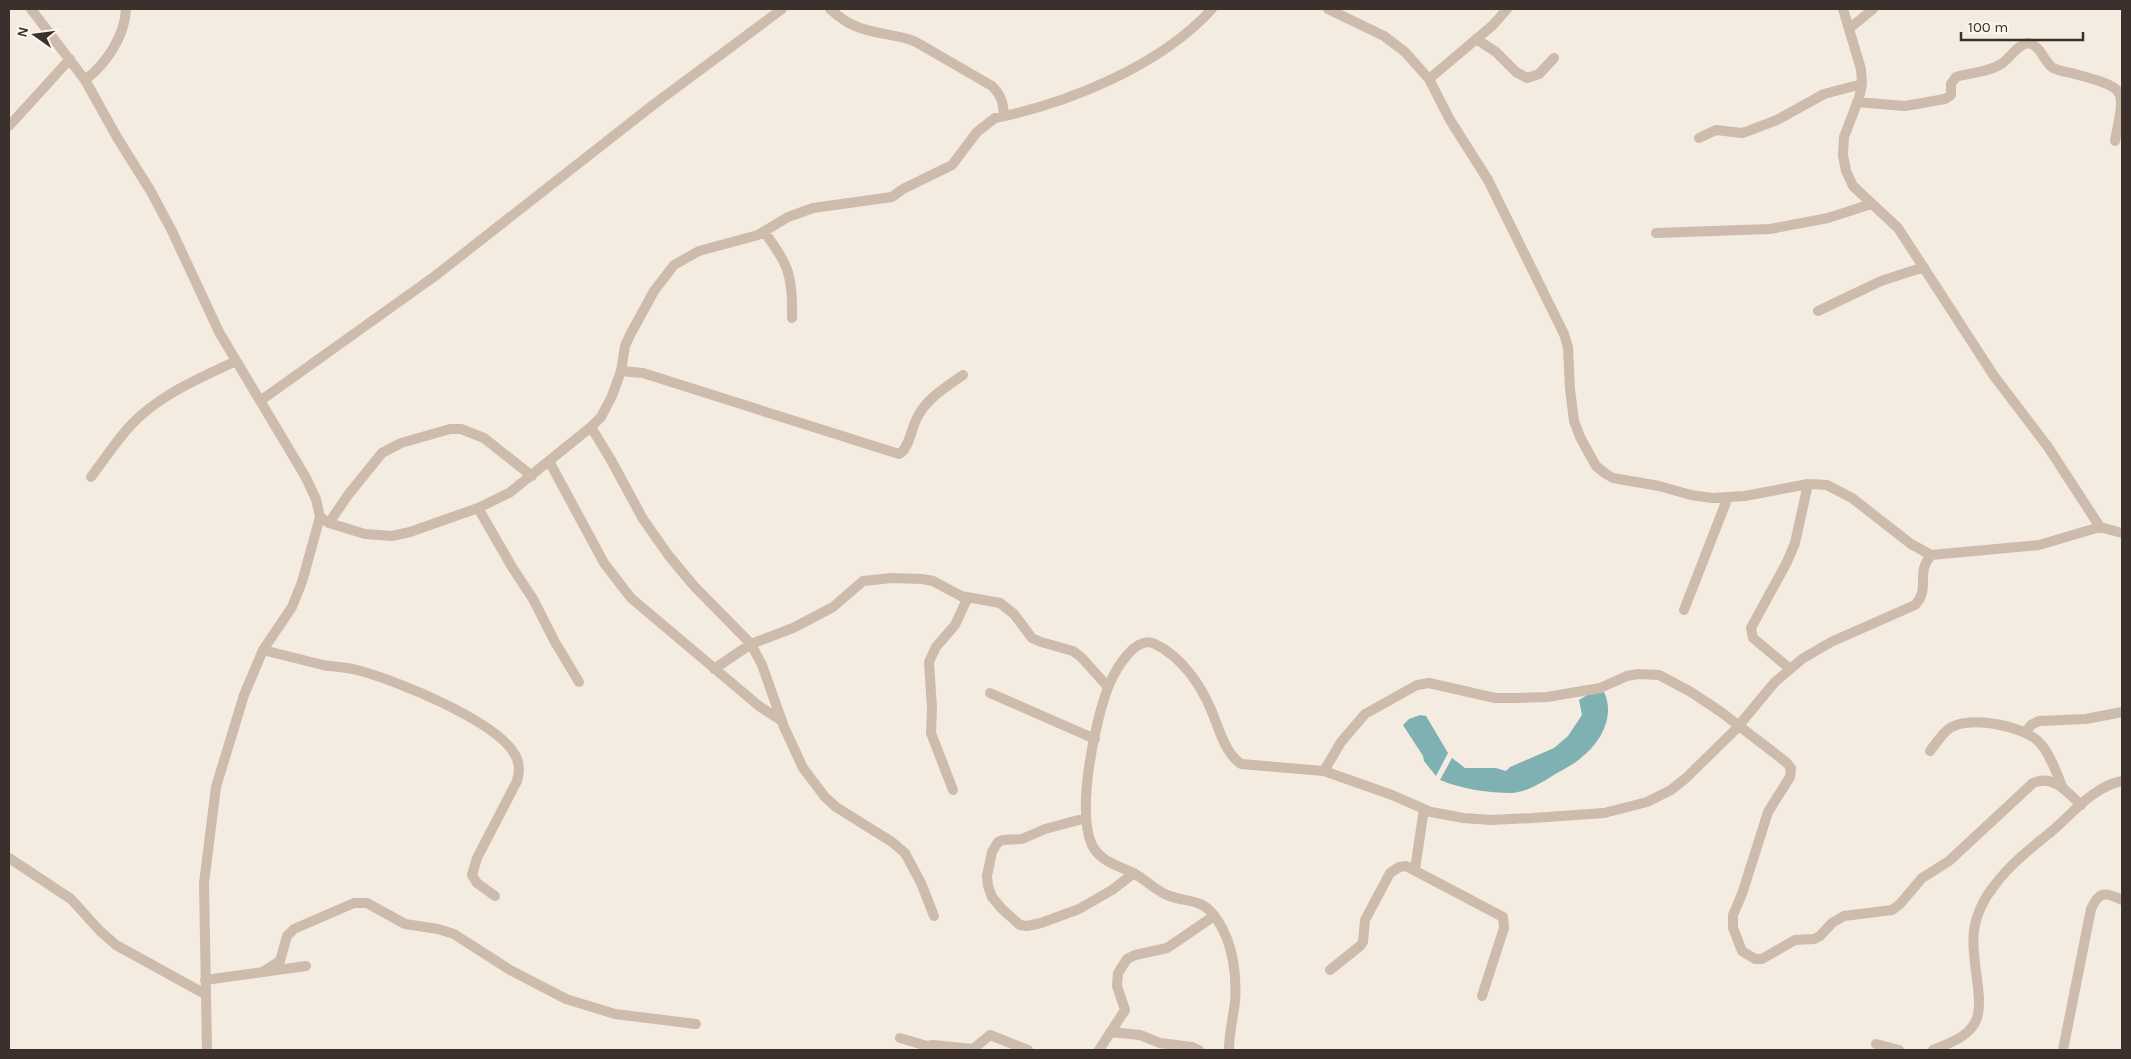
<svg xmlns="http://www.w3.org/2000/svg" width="2131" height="1059" font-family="Karla,sans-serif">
	<rect width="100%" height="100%" fill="#f4ebe1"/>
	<path fill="#7fb0b2" d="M1604,692C1615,714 1602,741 1583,756C1576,763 1566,768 1557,773C1544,781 1528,792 1512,793C1488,793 1462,789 1440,780L1452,758L1465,768H1496L1506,771L1510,767L1554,748L1568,736L1582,715L1579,700L1587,695Z
		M1420,715L1426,716L1448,753L1436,776L1424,761L1423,756L1403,725L1409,719Z"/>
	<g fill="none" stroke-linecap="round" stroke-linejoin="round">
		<path stroke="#cdbbac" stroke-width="10" d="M31,9L85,80L118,139L150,190L172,231L219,332L305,476L316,499L320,517L302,582L292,607L263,650L244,695L216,787L204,883L207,1050
			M830,9C837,15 845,22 853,25C873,35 896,33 916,42L992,86C1002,96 1003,103 1004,116
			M1328,9L1384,36L1405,52L1429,79L1450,120L1488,180L1564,334L1568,347L1570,389L1574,421L1580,437L1596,466L1606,474L1613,478L1659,486L1691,495L1712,498L1745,496L1808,484L1827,485L1852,498L1911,544L1931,555L2039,545L2100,527
			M1843,9L1861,69L1862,84L1859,98L1844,137L1843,155L1846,171L1853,186L1898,228L1994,376L2048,447L2100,527L2122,533
			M1850,28L1873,9
			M1476,39L1496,52L1516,72L1527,78L1539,74L1554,58
			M1429,79L1493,25L1507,9
			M85,80C106,64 125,36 126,9
			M1857,102L1905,106L1945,99L1951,95V84L1956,77C1972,72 1987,73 2001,64C2011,58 2017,44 2029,43C2042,47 2043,61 2053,68C2059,71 2068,72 2075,74C2129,89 2125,88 2115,141
			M9,126L70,59
			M1699,138L1716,130L1742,133L1748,131L1777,120L1824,94L1862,84
			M764,232C789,264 793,277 792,318
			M1656,233L1770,229L1828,218L1871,204
			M1818,311L1881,281L1924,267
			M621,371L643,373L899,454C909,449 911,430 916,420C925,399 945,388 963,375
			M260,401L435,276L653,105L782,9
			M591,427L611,460L643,519L669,556L694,586L751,644L762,665L784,727L803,768L825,797L836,807L892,842L905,853L921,883L934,916
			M549,461L604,563L631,598L759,706L782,721
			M91,477C104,460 116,441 131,425C159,395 200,378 236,361
			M478,508L512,567L533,599L555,642L579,682
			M320,517L329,523L365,534L392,536L410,532L478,508L509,493L591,427L601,417L612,396L621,371L625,346L630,335L654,291L674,265L699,251L758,235L788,217L813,208L892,197L903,189L952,165L977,132L995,118C1069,103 1160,66 1212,9
			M329,523L348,495L382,453L401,443L450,429H461L484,438L532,476
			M1684,610L1728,497
			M263,650C283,655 303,660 323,665C334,667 346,667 357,670C393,679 504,723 517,759C520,767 519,773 517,781L477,858L472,875L477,883L495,896
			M1789,668L1753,638L1751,628L1787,562L1795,543L1808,484
			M714,669L751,644L793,628L833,607L863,581L892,578L922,579L933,581L961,596L1000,603L1014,614L1032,638L1041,642L1073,651L1081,657L1108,687
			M990,693L1095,739
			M2026,732L2031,725L2039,721L2086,719L2122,712
			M1930,751C1936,744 1942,733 1950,728C1970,715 2025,726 2040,743C2051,755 2056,773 2063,788
			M1324,771L1341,742L1365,714L1417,685L1429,683L1495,698H1517L1547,697L1600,688L1627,676L1638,674L1659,675L1691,692L1721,712L1786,762L1791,768L1790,777L1768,812L1742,894L1733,915V928L1742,951L1755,959H1762L1795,940L1814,939L1820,936L1832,923L1844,916L1892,910L1900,904L1922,878L1949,861L2033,783C2053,774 2067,792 2081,805
			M953,790L931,733L932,709L929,662L936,647L955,625L968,597
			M1086,818L1045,829L1022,839L1003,840L998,842L992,852L987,876L988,886L992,897L1002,909L1020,925L1027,926L1041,923L1079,909L1112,890L1134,873
			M9,858L71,899L100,931L116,945L205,994
			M1415,869L1424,809
			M1330,970L1360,946L1363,942L1365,920L1390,873L1399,867L1406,866L1503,917L1504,928L1482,996
			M264,971L280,961L287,936L294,929L354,903H367L405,924L438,929L454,934L510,970L566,999L615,1014L696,1024
			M205,980L306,966
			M1110,1032L1140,1035L1160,1043L1192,1047L1199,1050
			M900,1038L927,1046
			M1876,1044L1899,1050
			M924,1050L927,1046L933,1045L973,1049L990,1035L1028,1050
			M1099,1050L1125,1010L1117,986L1118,973L1127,959L1135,955L1167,948L1214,916
			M1229,1050C1229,1033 1233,1018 1235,1002C1237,975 1233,944 1218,921C1202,896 1189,904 1167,895C1155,890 1146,880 1135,874C1120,866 1100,862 1092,845C1076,811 1095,720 1109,685C1115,671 1135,634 1155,644C1182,657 1201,685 1212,712C1219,729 1225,753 1241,764L1324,771L1392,795L1431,812L1463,818L1491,820L1533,818L1604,813L1647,802L1671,790L1686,778L1735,730L1775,682L1802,659L1831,642L1915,605C1931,588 1915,574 1931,555
			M1933,1050C1950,1043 1971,1036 1977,1018C1984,997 1970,956 1974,931C1976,915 1984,898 1994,886C2010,864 2031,848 2052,831C2072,814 2094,786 2122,781
			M2063,1050L2091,909C2099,891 2105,892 2122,900"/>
	</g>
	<rect width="2131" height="1059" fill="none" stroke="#3b302b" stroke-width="20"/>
	<g transform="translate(35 35) rotate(284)" stroke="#fbf5ee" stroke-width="4" paint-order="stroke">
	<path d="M0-4L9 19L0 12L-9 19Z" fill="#3b302b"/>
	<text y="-8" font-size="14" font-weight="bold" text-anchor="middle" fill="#3b302b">N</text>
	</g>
	<path d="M1961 32v8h122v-8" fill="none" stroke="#3b302b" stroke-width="2.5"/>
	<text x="1968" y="32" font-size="15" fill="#3b302b" stroke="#fbf5ee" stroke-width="4" paint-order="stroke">100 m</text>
</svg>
